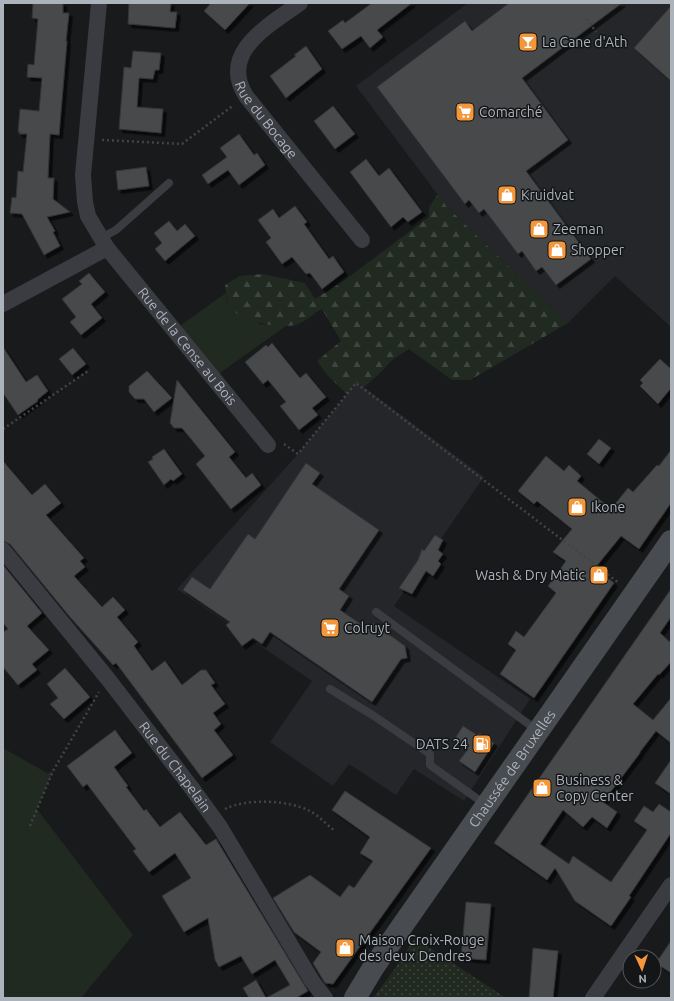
<svg xmlns="http://www.w3.org/2000/svg" width="674" height="1001" font-family="Ubuntu,sans-serif">
	<defs>
		<pattern id="forest-firs" width="22" height="20" patternUnits="userSpaceOnUse"><rect width="22" height="20" fill="#212a21"/><path d="M5 1l3.5 6h-7zM16 11l3.5 6h-7z" fill="#3f463f"/></pattern>
		<pattern id="park-dots" width="8" height="8" patternUnits="userSpaceOnUse"><rect width="8" height="8" fill="#212a21"/><path d="M2 2h.1M6 6h.1" fill="none" stroke="#3f463f" stroke-width="1.8" stroke-linecap="round"/></pattern>
		<filter id="shadow"><feDropShadow dx="3.5" dy="3.5" stdDeviation="0" flood-color="#0009"/></filter>
	</defs>
	<rect width="100%" height="100%" fill="#191a1c"/>
	<path fill="#252629" d="M468,3H671V327L615,276L568,323L447,207L356,86Z
		M357,382L484,477L394,606L530,699L464,801L414,769L396,795L349,764L333,786L270,742L312,681L177,589L298,454Z"/>
	<path fill="#212a21" d="M226,293L227,302L260,324L286,326L213,378L174,330Z
		M3,748L47,773L53,771L37,809L133,935L81,998H3Z"/>
	<path fill="url(#forest-firs)" d="M438,194L447,207L568,323L470,380H452L409,349L392,360L380,373L364,387L357,382L347,394L328,376L317,361L341,341L322,309C314,313 306,321 298,324C284,330 247,322 236,313C227,306 226,295 225,285L240,276L263,274L305,283L315,299L342,282L429,217V207Z"/>
	<path fill="url(#park-dots)" d="M415,938L506,998H373L394,970Z"/>
	<path fill="#46484c" stroke="#333438" filter="url(#shadow)" d="M33,3H63V13H69L66,41H67L59,135L50,134L48,178H54L53,199L70,212L47,217L55,231L53,232L60,246L44,255L22,214L10,213L12,197L16,198L18,171L23,172L27,134H19L20,132H18L20,109L39,111L42,78L27,77L28,64L34,65L38,19L32,18Z
		M129,3H171L170,12H177L175,28L128,24Z
		M211,3H250L225,30L204,11Z
		M372,3H412L377,30L383,37L370,48L361,36L342,49L328,31L343,20L345,23Z
		M509,3H622L522,78L568,140L526,171L591,259L556,285L542,267L536,271L522,251L518,254L484,209L479,213L469,200L465,204L377,87L465,21L472,31Z
		M671,6V81L634,48Z
		M306,46L322,69L286,98L270,76L296,56L294,55Z
		M133,51L161,53L159,70H155L153,79L139,78L137,107L163,109L161,133L119,129L124,67L131,68Z
		M333,106L355,134L335,149L314,121Z
		M239,134L254,155L257,153L265,165L239,185L228,170L208,184L202,175L227,157L220,148Z
		M366,159L379,176L389,168L422,212L408,222L403,217L391,227L350,172Z
		M146,167L149,186L118,190L116,171Z
		M295,206L307,222L304,224L329,259L333,256L344,272L322,289L310,273L306,274L292,257L282,264L266,242L271,238L258,220L273,209L279,218Z
		M169,221L177,231L185,224L195,236L165,261L155,249L162,243L154,233Z
		M89,273L105,292L91,304L102,318L81,335L70,322L76,317L62,299L82,284L79,281Z
		M272,343L300,378L306,373L326,397L312,408L318,415L299,430L280,406L286,402L268,380L263,384L245,362L266,345L268,347Z
		M3,347L26,382L37,375L48,391L37,400L38,401L18,415L3,393Z
		M73,348L86,364L72,375L59,359Z
		M660,359L671,369V388L658,404L640,386L643,383L640,380Z
		M147,371L172,398L154,412L144,399H135L129,392V386Z
		M177,380L235,452L229,457L246,478L252,473L261,485L231,509L196,464L205,456L182,428H174L170,423Z
		M599,439L611,448L599,464L587,454Z
		M164,449L182,474L173,481L171,479L164,485L148,462L153,459L152,457Z
		M671,450V503L639,549L621,536L595,568L614,583L534,698L500,674L516,650L508,644L516,631L524,637L556,593L548,586L566,561L553,552L572,529L537,501L534,504L518,491L546,456L564,471L569,465L581,476L577,481L611,509L628,488L633,492L657,465L659,466Z
		M3,461L32,495L45,484L61,503L46,515L84,558L80,561L85,567L74,576L102,607L113,597L125,610L117,617L138,642L134,646L152,671L165,661L182,685L201,670H206L215,683L211,685L225,704L213,713L221,724L214,730L233,755L202,778L116,663L113,665L70,617L10,544L3,541Z
		M306,463L320,473L312,484L379,530L339,589L349,596L340,610L368,629L373,623L405,646L407,658L401,659L372,702L270,632L262,644L253,638L242,646L226,625L230,622L183,590L192,577L210,589L248,534L255,539Z
		M435,535L443,540L438,550L443,554L438,561L441,564L433,576L426,571L412,594L399,588L418,560L422,549L424,551Z
		M3,565L42,613L27,626L49,650L32,664L37,670L18,685L3,667V632L8,629L3,623Z
		M671,589V617L660,633L671,643V662L659,675L658,674L633,704L653,720L671,698V743L656,731L640,752V753L603,802L617,812L607,828L592,817L583,827L563,810L540,844L569,864L573,856L611,882L647,830L634,821L644,806L653,812L659,804L671,812V833L629,896L631,897L611,926L575,901L555,868L547,880L494,843Z
		M65,668L90,697L64,719L50,704L58,698L47,684Z
		M463,726L477,735L479,733L494,743L475,772L459,761L468,749L454,740Z
		M115,730L132,753L114,767L128,786L126,787L136,800L144,811L146,809L160,827L180,812L206,845L216,839L308,991L296,998H249L243,988L256,980L266,998L290,985L275,960L252,974L241,956L219,967L215,960L208,918L184,932L162,896L191,878L175,853L149,872L133,851L136,849L87,784L83,787L67,766Z
		M671,760V794L655,783Z
		M345,791L431,848L333,984L325,983L313,963L321,952L294,932L273,898L310,875L340,897L349,885L354,888L373,861L360,853L370,837L332,810Z
		M466,902L491,904L486,960L461,958Z
		M671,941V973L656,963Z
		M533,948L558,951L553,998H529Z"/>
	<g fill="none" stroke-linecap="round" stroke-linejoin="round">
		<path stroke="#404448" stroke-width="2.5" stroke-dasharray="2 3" stroke-linecap="butt" d="M587,19L596,32
			M102,140L182,144L234,105
			M3,429L88,371
			M284,444L298,454L356,383L619,583
			M225,809C247,798 288,800 310,811C319,816 327,825 335,831
			M30,826L53,771L99,692"/>
		<path stroke="#3a3c41" stroke-width="8" d="M101,238L116,230L169,183
			M376,612L538,731
			M330,689L374,716L430,754V765L486,805"/>
		<g stroke="#3a3c41" stroke-width="16">
			<path id="s1" d="M300,3C270,25 218,52 246,96L362,240"/>
			<path id="s2" d="M107,248L268,445"/>
			<path d="M3,304L107,248L88,216L85,202L83,175L99,3"/>
			<path id="s3" d="M3,550L108,679L191,787L220,827L312,981L325,998"/>
			<path d="M593,998L671,885"/>
		</g>
		<path stroke="#484c51" stroke-width="22" id="s4" d="M355,998L373,968L400,929L671,541"/>
	</g>
	<defs>
		<g id="bar-square" transform="scale(1)"><rect x="-9" y="-9" width="18" height="18" rx="4" fill="#f3973a" stroke="#141517"/><path d="M-6-5H6L.8 .8V4.5H3.5V6h-7V4.5H-.8V.8Z" fill="#fff"/></g>
		<g id="supermarket-square" transform="scale(1)"><rect x="-9" y="-9" width="18" height="18" rx="4" fill="#f3973a" stroke="#141517"/><path d="M-6-5.5h2.5l.6 2H6L4.5 2H-2.5L-4.4-4H-6ZM-1.5 3.2a1.3 1.3 0 1 0 .1 0ZM3 3.2a1.3 1.3 0 1 0 .1 0Z" fill="#fff"/></g>
		<g id="shop-square" transform="scale(1)"><rect x="-9" y="-9" width="18" height="18" rx="4" fill="#f3973a" stroke="#141517"/><path d="M-5-2.5h2.3a2.7 3.5 0 0 1 5.4 0H5L5.5 6h-11ZM-1.5-2.5h3a1.5 2.3 0 0 0-3 0Z" fill="#fff"/></g>
		<g id="fuel-square" transform="scale(1)"><rect x="-9" y="-9" width="18" height="18" rx="4" fill="#f3973a" stroke="#141517"/><path d="M-5.5-6h7V0h2V4h1.3V-2.5L3-4.5l.8-.8L6-3V5H2.5V1h-1V6h-7ZM-4.2-4.7v3.2H.2V-4.7Z" fill="#fff"/></g>
	</defs>
	<g fill-rule="evenodd">
		<use href="#bar-square" x="528" y="42"/>
		<use href="#supermarket-square" x="465" y="112"/>
		<use href="#shop-square" x="507" y="195"/>
		<use href="#shop-square" x="539" y="229"/>
		<use href="#shop-square" x="557" y="250"/>
		<use href="#shop-square" x="577" y="507"/>
		<use href="#shop-square" x="599" y="575"/>
		<use href="#supermarket-square" x="330" y="628"/>
		<use href="#fuel-square" x="482" y="744"/>
		<use href="#shop-square" x="542" y="788"/>
		<use href="#shop-square" x="345" y="948"/>
	</g>
	<g text-anchor="middle" stroke-width="3" stroke-linejoin="round" paint-order="stroke">
		<g font-size="14" fill="#acb3bb" stroke="#141517" text-anchor="start">
			<text x="542" y="47">La Cane d'Ath</text>
			<text x="479" y="117">Comarché</text>
			<text x="521" y="200">Kruidvat</text>
			<text x="553" y="234">Zeeman</text>
			<text x="571" y="255">Shopper</text>
			<text x="591" y="512">Ikone</text>
			<text x="585" y="580" text-anchor="end">Wash &amp; Dry Matic</text>
			<text x="344" y="633">Colruyt</text>
			<text x="468" y="749" text-anchor="end">DATS 24</text>
			<text x="556" y="785">Business &amp;<tspan x="556" dy="16">Copy Center</tspan></text>
			<text x="359" y="945">Maison Croix-Rouge<tspan x="359" dy="16">des deux Dendres</tspan></text>
		</g>
		<g font-size="14" fill="#acb3bb" stroke="#141517">
			<text dy="5" stroke="none"><textPath href="#s1" startOffset="153">Rue du Bocage</textPath></text>
			<text dy="5" stroke="none"><textPath href="#s2" startOffset="127">Rue de la Cense au Bois</textPath></text>
			<text dy="5" stroke="none"><textPath href="#s3" startOffset="277">Rue du Chapelain</textPath></text>
			<text dy="5" stroke="none"><textPath href="#s4" startOffset="278">Chaussée de Bruxelles</textPath></text>
		</g>
	</g>
	<rect width="674" height="1001" fill="none" stroke="#acb3bb" stroke-width="8"/>
	<g transform="translate(642 969) rotate(177)"><circle r="19" fill="#141517" stroke="#515459"/>
	<path d="M0-3L7 15L0 10L-7 15Z" fill="#f3973a"/>
	<text y="-6" font-size="11" font-weight="bold" text-anchor="middle" fill="#acb3bb">N</text>
	</g>
</svg>
